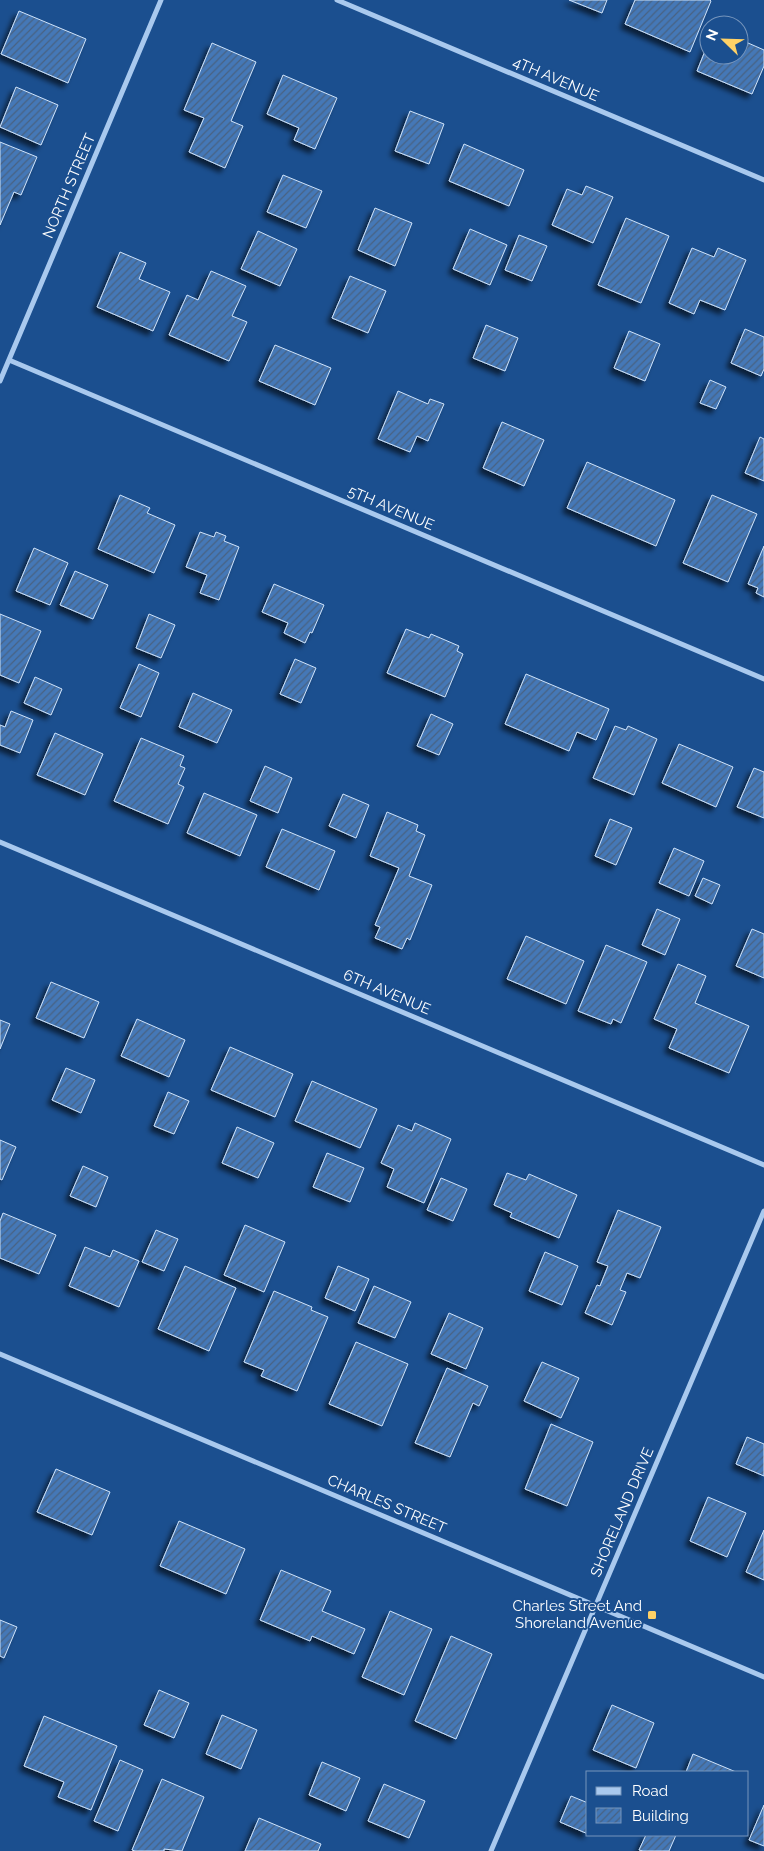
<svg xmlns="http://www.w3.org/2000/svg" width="764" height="1851" font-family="Raleway,sans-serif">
	<defs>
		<pattern id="building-hatch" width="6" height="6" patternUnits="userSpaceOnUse" patternTransform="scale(1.25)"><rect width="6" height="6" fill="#4478b7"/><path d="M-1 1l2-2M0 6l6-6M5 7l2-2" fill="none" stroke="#486282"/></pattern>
		<filter id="shadow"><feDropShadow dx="-4.5" dy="4.5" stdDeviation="2.5" flood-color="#0009"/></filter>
	</defs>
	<rect width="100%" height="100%" fill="#1b4f8f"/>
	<path fill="url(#building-hatch)" stroke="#cfe3fa" filter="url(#shadow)" d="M569,0H607L602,13Z
		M635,0H710L711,1L690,52L625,24Z
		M19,11L86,39L68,83L1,54Z
		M739,39L764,50V66L752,94L697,71L709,41V55H739Z
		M212,43L256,62L231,121L243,126L225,168L189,152L204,118L184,110Z
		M283,75L337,98L315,149L294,140L299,128L267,114Z
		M16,87L58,105L41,145L0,127Z
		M410,111L444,124L429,164L395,151Z
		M0,142L37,157L21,195L14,192L0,225Z
		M464,144L524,170L509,206L449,181Z
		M283,175L322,191L306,228L267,212Z
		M586,186L613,197L593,243L552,225L567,189L582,195Z
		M375,208L412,223L395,266L358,250Z
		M626,218L669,236L641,303L598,285Z
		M470,229L507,245L490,285L453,269Z
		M258,231L297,249L280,286L241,269Z
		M519,235L547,246L532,281L505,270Z
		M692,248L714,257L718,248L746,260L725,310L700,300L694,314L669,303Z
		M120,252L146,263L139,279L170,292L153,331L97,307Z
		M211,271L246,286L232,316L247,322L229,361L169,335L187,295L198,300Z
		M350,276L386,291L368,333L332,318Z
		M486,325L518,338L505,371L473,358Z
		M745,329L764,337V369L761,376L731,363Z
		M629,331L660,344L645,381L614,368Z
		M275,345L331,368L315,405L259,381Z
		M710,380L726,387L716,409L700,403Z
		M398,391L428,404L430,399L444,404L428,441L417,436L410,452L378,439Z
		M502,422L544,440L524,486L483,468Z
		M760,437L764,439V481L745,473Z
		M587,462L675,500L656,546L567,508Z
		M120,495L150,508L147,513L175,525L154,573L98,549Z
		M712,495L757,514L728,582L683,563Z
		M200,532L214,537L216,532L226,536L224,541L239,547L219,600L200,593L207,575L186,567Z
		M764,546V597L756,593L758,588L748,584Z
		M34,548L68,563L50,605L16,591Z
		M75,571L108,585L93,619L60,605Z
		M274,584L324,605L312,633L310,632L305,643L284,633L288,623L262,612Z
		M0,614L41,631L19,683L0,675Z
		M149,614L175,625L161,658L136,648Z
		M406,629L429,638L431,634L459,646L457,651L463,654L445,697L387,673Z
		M295,659L316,668L301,703L280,694Z
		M139,664L159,673L141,717L120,708Z
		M526,674L609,709L596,740L577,732L569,751L505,724Z
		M35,677L62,689L51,715L24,703Z
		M193,693L232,710L217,743L179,727Z
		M11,711L33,720L20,753L0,745V725L5,727Z
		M431,714L453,724L439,755L417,746Z
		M615,726L626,730L628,726L657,739L634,795L593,778Z
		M55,733L103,754L85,795L37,775Z
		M141,738L184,756L180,766L185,768L178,784L184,787L168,824L114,801Z
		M679,744L733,767L716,807L662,783Z
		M265,766L292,778L278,813L250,801Z
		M754,768L764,772V818L737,807Z
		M204,793L257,815L240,856L187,833Z
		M343,794L369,805L356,838L329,826Z
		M387,812L418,825L416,831L425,835L409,876L432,885L410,940L407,938L402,949L375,938L380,927L375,925L399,868L370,856Z
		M610,819L632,828L616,865L595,856Z
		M282,829L335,851L319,890L266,867Z
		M674,848L704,861L689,896L659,883Z
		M703,878L720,885L712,904L695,896Z
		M657,909L680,919L665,955L642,945Z
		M752,929L764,934V978L736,966Z
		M526,936L584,961L566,1004L507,979Z
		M606,945L647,962L621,1023L613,1019L611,1024L578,1011Z
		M678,964L706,976L695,1003L749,1026L729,1073L669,1048L677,1029L654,1019Z
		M51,982L99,1002L84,1038L36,1018Z
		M137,1019L185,1040L169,1077L121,1056Z
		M0,1020L10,1024L0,1049Z
		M230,1047L293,1074L275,1117L211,1090Z
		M66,1068L95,1080L81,1113L52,1100Z
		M312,1081L377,1109L360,1148L295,1121Z
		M168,1092L189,1101L174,1134L154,1126Z
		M415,1123L451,1139L424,1203L387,1187L394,1169L381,1163L398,1125L412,1131Z
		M237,1127L274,1143L258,1178L222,1163Z
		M0,1140L16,1147L2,1180L0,1179Z
		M327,1153L364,1168L350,1202L313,1187Z
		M83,1166L108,1177L96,1207L70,1196Z
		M507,1173L526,1180L529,1174L577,1195L559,1238L510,1217L512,1213L494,1205Z
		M441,1178L467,1189L453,1221L427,1210Z
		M618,1210L661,1227L640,1278L627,1273L620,1290L626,1292L612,1325L585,1313L597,1285L600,1286L608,1266L597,1262Z
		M3,1213L56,1235L39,1274L0,1258V1221Z
		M245,1225L285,1242L264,1292L224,1275Z
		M156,1230L178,1239L164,1271L142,1262Z
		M85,1247L110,1257L113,1250L139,1261L119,1307L69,1286Z
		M545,1252L578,1266L562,1305L529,1291Z
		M185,1266L236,1288L209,1351L158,1329Z
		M338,1266L369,1279L355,1311L325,1298Z
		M374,1286L411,1302L395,1338L358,1323Z
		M274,1291L312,1307L311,1310L328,1317L297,1391L261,1376L264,1370L244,1362Z
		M449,1313L483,1328L466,1369L431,1354Z
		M356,1342L408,1364L382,1426L329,1404Z
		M542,1362L579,1378L561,1418L524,1401Z
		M447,1368L488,1386L479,1406L473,1403L450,1457L415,1443Z
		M551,1424L593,1442L567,1506L525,1489Z
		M747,1437L764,1444V1476L736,1464Z
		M56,1469L110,1492L92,1535L37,1512Z
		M708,1497L746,1513L727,1557L690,1541Z
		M179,1521L245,1549L226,1594L160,1566Z
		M764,1530V1580L746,1572Z
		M281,1570L331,1591L322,1611L365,1629L354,1654L312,1636L310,1641L260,1620Z
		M390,1611L432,1629L404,1695L362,1677Z
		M0,1620L17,1627L4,1658L0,1656Z
		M451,1636L492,1654L456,1739L415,1721Z
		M159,1690L189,1703L174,1738L144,1725Z
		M612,1705L654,1723L636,1768L593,1750Z
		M222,1715L257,1730L241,1769L206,1754Z
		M44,1716L117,1746L91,1810L58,1797L64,1782L24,1766Z
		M693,1754L736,1772H686Z
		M120,1760L143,1770L118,1831L94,1821Z
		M322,1762L360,1778L346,1811L309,1795Z
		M162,1779L204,1797L182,1851L164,1849V1851H135L132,1850Z
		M384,1784L425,1801L409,1838L368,1821Z
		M571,1796L588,1803V1834L560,1822Z
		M764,1805V1846L749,1840Z
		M259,1818L321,1844L318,1851H245Z
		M646,1835H676L669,1851H643L639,1850Z"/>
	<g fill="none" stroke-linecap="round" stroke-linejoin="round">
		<path stroke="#a9c9ee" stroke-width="5" d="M337,0L764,180
			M9,360L764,679
			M0,381L161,0
			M0,842L764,1165
			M0,1354L764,1677
			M491,1851L764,1211"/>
	</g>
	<rect fill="#ffd166" stroke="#1b4f8f" stroke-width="2" x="647" y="1610" width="10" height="10" rx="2.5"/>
	<g text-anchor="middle" stroke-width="4" stroke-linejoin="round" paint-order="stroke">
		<g font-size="15" fill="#fff" stroke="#1b4f8f">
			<text transform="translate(556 79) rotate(23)" y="5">4TH AVENUE</text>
			<text transform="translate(69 186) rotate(-67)" y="5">NORTH STREET</text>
			<text transform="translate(391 508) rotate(23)" y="5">5TH AVENUE</text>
			<text transform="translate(387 992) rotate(23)" y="5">6TH AVENUE</text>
			<text transform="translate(387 1504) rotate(23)" y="5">CHARLES STREET</text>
			<text transform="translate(622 1512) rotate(-67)" y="5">SHORELAND DRIVE</text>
		</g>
		<g font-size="15" fill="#fff" stroke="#1b4f8f" text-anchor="end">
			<text x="642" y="1611">Charles Street And<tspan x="642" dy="17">Shoreland Avenue</tspan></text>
		</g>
	</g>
	<rect x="586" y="1771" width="162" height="65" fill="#1b4f8f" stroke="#7695bc"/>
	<rect x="596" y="1787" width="25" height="8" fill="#a9c9ee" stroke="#7695bc"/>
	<text x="632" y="1796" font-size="15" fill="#ffffff">Road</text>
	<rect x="596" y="1808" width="25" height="15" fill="url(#building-hatch)" stroke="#7695bc"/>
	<text x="632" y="1821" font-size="15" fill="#ffffff">Building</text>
	<g transform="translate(724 40) rotate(293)"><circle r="24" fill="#1b4f8f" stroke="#7695bc"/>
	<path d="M0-4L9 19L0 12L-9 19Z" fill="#ffd166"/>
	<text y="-8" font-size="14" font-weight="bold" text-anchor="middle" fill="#ffffff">N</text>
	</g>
</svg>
